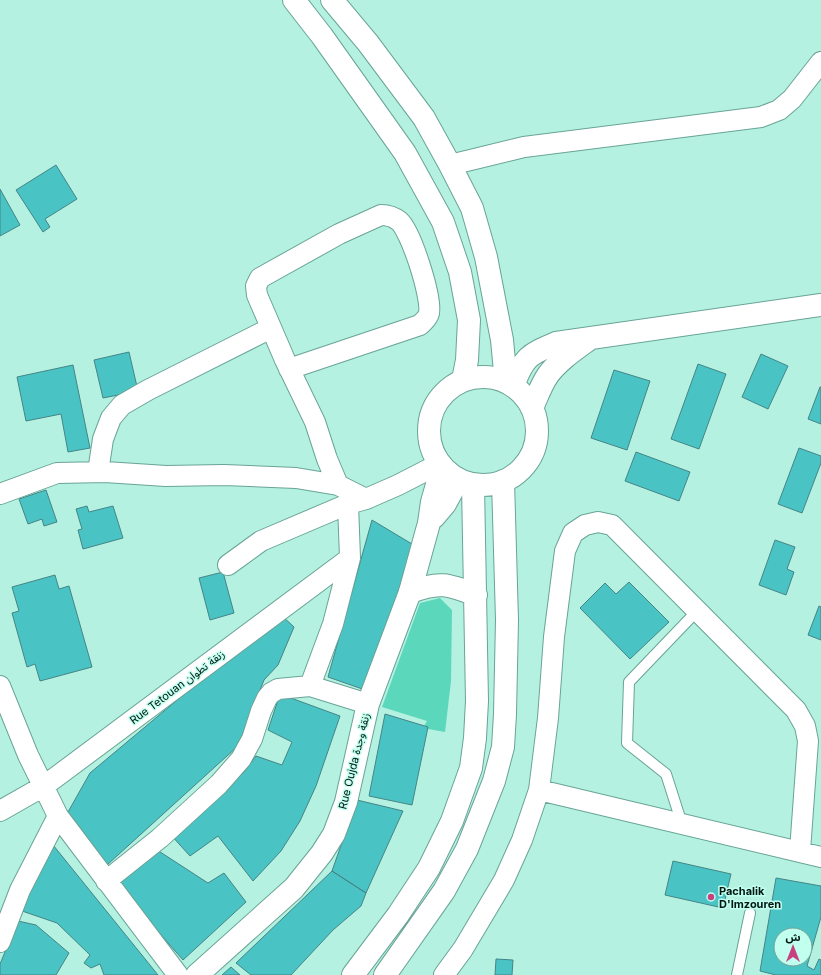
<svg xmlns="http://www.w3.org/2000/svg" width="821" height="975" font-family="Inter,'Noto Sans Arabic',sans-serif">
	<rect width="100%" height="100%" fill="#b4f1e1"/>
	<path fill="#5bd7bc" d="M440,598L452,610L451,681L445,732L423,728L427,721L382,707L420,603Z"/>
	<path fill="#4ac3c5" stroke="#458586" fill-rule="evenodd" d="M56,165L77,199L45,219L50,227L43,232L16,190Z
		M0,189L20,225L0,236Z
		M129,352L138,391L103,398L94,360Z
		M761,354L788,366L768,409L742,397Z
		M698,364L726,374L699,449L671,439Z
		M73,365L90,448L68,452L61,414L26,421L17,377Z
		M614,370L650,381L627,450L591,438Z
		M820,387H821V424L808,419Z
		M799,448L821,456V463L802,513L778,504Z
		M636,452L690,472L679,501L625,481Z
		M46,490L57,522L44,526L42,519L28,524L19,499Z
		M87,506L89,512L113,506L123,538L83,549L78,530L82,529L76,509Z
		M372,520L417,547L368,691L328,677Z
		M775,540L795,547L787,569L794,572L786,595L759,585Z
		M223,572L234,613L210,620L199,578Z
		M55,575L59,589L69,586L92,667L40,681L35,664L27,667L12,613L19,611L12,587Z
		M629,582L669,622L630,659L580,608L605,583L616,594Z
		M819,606L821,607V640L808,635Z
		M280,614L294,627L278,665L264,680L238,746L107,865L68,812L90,773Z
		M280,694L340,716L316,786L300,821L281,851L253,881L218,836L190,856L170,834L217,799L244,772L256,756L282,765L292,742L268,730Z
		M385,714L428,727L412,805L369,796Z
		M357,800L403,811L366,893L332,871Z
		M49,840L158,975H104L100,964L91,968L84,963L90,955L57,923L22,911Z
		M154,848L208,883L224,873L246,902L183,960L114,881Z
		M673,861L731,874L723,908L665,895Z
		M332,871L366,893L361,906L333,930L291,975H251L236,963Z
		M776,878L821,886V917L807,966L814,970L819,959L821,960V975H776L760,971ZM781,935H805V959H781Z
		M18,921L36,925L69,953L56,975H0V964Z
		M496,959L513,960L512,975H495Z
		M231,967L240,975H222Z"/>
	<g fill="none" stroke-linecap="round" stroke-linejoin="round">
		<g stroke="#69a496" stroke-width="12">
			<path id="service" d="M682,824L666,774L627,743L629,682L697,611
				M737,975L750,913"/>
		</g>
		<g stroke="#69a496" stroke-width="22">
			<path id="minor" d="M450,165L524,147L761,117L779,110L792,99L821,62
				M289,369L420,325C424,321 428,318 429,313C432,297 411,231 399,221C394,217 387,215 381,215L339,234L260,278L256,286L257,295L285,360L315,422L327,459L338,485
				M98,472L103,439L111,418L122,405L148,390L271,328
				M0,494L57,473L105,472L166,476L224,475L296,478L338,485L366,499
				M228,565L261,541L348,504L366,499L398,485L439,464
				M0,686L28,755L58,816L178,975
				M310,686L333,624L350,558L348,504
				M539,790L821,857
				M0,811L44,786L350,558
				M106,881L160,838L219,784L241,759L252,739L261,711L267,698L271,693L278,689L310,686L368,704
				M0,942L20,890L58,816
				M444,975L463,949L504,880L522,840L539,790L548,718L554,637L565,551L573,533L585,525L598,522L612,525L796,710L805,726L808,741L800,851"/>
		</g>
		<g stroke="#69a496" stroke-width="24">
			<path id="secondary" d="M513,386C524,357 528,355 556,343L821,305
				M532,408C537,397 541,385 548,375C559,360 576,349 591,338
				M434,517L445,504L458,480
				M197,975L294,888L322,853L334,834L346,802L368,704L410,592L429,523L432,502L442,467"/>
		</g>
		<g stroke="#69a496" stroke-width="24">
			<path id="trunk" d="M294,0L322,36L405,153L443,222L460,272L469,320L467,360L463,380
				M332,0L368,43L424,118L450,165L472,208L486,257L502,340L506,382
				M429 431a54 54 0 1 1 108 0a54 54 0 1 1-108 0Z
				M410,592C439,581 448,584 476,595
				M353,975L398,915L429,868L452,821L471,768L475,738L477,701L473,485
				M385,975L444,891L467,849L494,781L503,747L505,714L507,620L503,481"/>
		</g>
		<use href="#service" stroke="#fff" stroke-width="10"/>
		<use href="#minor" stroke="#fff" stroke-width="20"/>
		<use href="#secondary" stroke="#fff" stroke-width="22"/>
		<use href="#trunk" stroke="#fff" stroke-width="22"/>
	</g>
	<circle fill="#c8407d" stroke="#c1ffee" stroke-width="1.5" cx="711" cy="897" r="4"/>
	<g text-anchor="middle" stroke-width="3" stroke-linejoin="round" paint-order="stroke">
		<g font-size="11" fill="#001611" stroke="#c1ffee">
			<text transform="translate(177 687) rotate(-37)" y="4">Rue Tetouan زنقة تطوان</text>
			<text transform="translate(354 761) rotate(-76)" y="4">Rue Oujda زنقة وجدة</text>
		</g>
		<g font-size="11" font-weight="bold" fill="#001611" stroke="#c1ffee" text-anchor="start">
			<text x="719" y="895">Pachalik<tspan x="719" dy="13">D'Imzouren</tspan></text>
		</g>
	</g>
	<g transform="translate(793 947)"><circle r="19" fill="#c1ffee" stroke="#74a296"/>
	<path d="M0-3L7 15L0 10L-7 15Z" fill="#c8407d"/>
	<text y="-6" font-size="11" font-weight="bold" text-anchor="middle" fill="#001611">ش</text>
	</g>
</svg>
